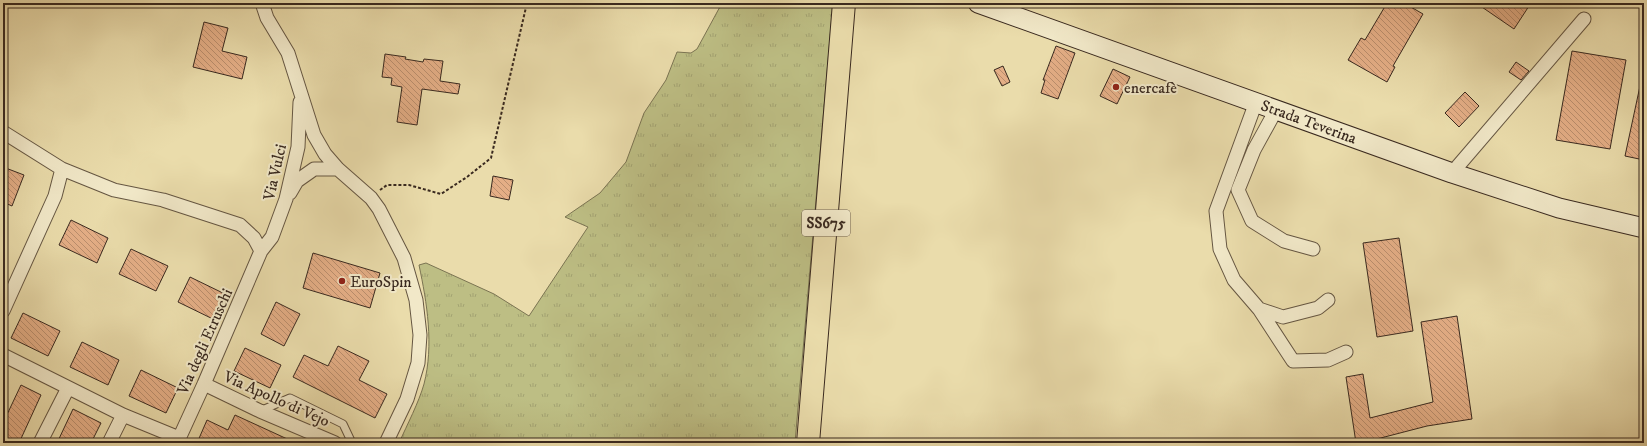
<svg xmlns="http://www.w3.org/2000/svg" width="1647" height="446" font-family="'IM FELL DW Pica',serif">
	<defs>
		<pattern id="grass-tufts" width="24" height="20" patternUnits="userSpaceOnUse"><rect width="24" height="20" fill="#bdbe84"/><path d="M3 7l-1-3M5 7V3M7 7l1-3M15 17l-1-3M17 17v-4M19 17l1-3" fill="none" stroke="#a3a372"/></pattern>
		<pattern id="building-back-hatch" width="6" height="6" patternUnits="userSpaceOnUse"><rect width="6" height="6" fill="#e4ae86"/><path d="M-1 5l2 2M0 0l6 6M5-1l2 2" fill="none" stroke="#ba8e6d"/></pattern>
	</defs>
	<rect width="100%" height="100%" fill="#eadcab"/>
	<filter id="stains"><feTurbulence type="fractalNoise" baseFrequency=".005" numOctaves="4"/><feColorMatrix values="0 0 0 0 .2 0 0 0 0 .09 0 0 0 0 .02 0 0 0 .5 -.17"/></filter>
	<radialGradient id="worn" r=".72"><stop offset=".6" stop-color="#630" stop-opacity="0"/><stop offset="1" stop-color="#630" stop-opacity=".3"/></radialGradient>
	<path fill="url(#grass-tufts)" stroke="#7b7452" d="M722,3H833L795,443H399C407,425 419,402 424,384C434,345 427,303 419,265L426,263L494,294L529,316L588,227L565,217L600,193L626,162L644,113L666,80L677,52L691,53L697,49Z"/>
	<path fill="url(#building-back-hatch)" stroke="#39291f" d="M1387,3H1404L1423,14L1393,66L1395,67L1387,82L1348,60L1361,38L1365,40Z
		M1476,3H1531L1514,29Z
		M204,22L228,28L222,51L247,57L242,79L193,67Z
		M1056,46L1075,53L1058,99L1041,93L1045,80H1043Z
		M1572,51L1626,60L1610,149L1556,140Z
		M385,54L406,57L405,59L423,62L424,59L443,61L440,81L460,84L458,94L422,89L417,125L397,122L402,87L391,85L392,78L382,77Z
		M1516,62L1529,71L1521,80L1509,72Z
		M1003,66L1010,82L1002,86L994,70Z
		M1113,69L1130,77L1117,104L1100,96Z
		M1640,86L1644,87V160L1625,156Z
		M1465,92L1479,106L1459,127L1445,113Z
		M3,167L24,175L12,206L3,202Z
		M493,176L513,180L509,200L490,196Z
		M71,220L108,238L97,263L59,245Z
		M1399,238L1413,331L1377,337L1363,243Z
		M131,249L168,266L156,291L119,274Z
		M313,253L380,273L370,308L303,288Z
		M190,277L227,295L215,320L178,302Z
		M276,302L300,314L284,346L261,334Z
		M23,313L60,331L48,356L11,338Z
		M1457,316L1472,419L1427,426L1373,440V443H1356L1346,377L1363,374L1370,418L1433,402L1421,322Z
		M82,342L119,360L108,385L70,367Z
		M338,346L369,361L359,380L387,394L375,418L293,377L304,355L328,366Z
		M245,348L281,365L270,388L234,371Z
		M141,370L178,388L166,413L129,396Z
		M21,385L41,395L19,443H3V423Z
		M73,409L101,423L91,443H57Z
		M235,415L296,443H238L229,439L227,443H197L207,420L228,430Z"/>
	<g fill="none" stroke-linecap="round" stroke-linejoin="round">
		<g stroke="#655642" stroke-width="9">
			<path id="service" d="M260,411L290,398L343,424L352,443"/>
		</g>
		<g stroke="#655642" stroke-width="15">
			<path id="minor" d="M262,3L267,18L288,53L314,135L325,154L338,169L371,198L379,209L404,258L416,300L420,335L418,363L407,399L386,443
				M1256,102L1216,211L1220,249L1234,280L1259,309L1293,361L1328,360L1346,352
				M1276,110L1254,150L1238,190L1252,221L1284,241L1313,249
				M3,132L62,169L114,190L163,200L240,225L254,238L261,251
				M1452,173L1584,19
				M290,193L297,181L314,169H338
				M1259,309L1283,317L1318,308L1328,300
				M3,311L55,196L62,169
				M3,355L123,415L179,438
				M204,384L260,411L335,443
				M40,443L68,388
				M109,443L123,415
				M177,443L204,384L261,251L272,237L286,199L298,147L300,102"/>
		</g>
		<g stroke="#39291f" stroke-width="21">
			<path id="secondary" d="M978,3L1452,173L1559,208L1644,228"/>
		</g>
		<g stroke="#39291f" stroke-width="24">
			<path id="trunk" d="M808,443L844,3"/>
		</g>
		<path stroke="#39291f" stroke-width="2" stroke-dasharray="3 2" stroke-linecap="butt" d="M380,190L387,185H409L441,194L467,177L491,158L527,3"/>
		<use href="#service" stroke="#f1e8c8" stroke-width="7"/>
		<use href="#minor" stroke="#f1e8c8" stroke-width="13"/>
		<use href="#secondary" stroke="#f1e8c8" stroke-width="19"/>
		<use href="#trunk" stroke="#eadcab" stroke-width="22"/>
	</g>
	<g fill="#8f2418" stroke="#f1e8c8" stroke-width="1.5">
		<circle cx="1116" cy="87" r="4"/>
		<circle cx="342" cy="281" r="4"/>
	</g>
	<g text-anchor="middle" stroke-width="4" stroke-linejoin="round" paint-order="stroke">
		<rect fill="#f1e8c8" stroke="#706252" stroke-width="1" x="802" y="210" width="48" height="26" rx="3"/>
		<g font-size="15" font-weight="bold" fill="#39291f">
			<text x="826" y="228">SS675</text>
		</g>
		<g font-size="16" fill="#39291f" stroke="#f1e8c8" text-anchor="start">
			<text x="1124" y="93">enercafè</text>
			<text x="350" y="287">EuroSpin</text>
		</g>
		<g font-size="16" fill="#39291f" stroke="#f1e8c8">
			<text transform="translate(1309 121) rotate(20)" y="6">Strada Teverina</text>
			<text transform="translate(274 172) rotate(-77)" y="6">Via Vulci</text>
			<text transform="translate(204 341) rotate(-66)" y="6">Via degli Etruschi</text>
			<text transform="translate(277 398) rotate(24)" y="6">Via Apollo di Vejo</text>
		</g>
	</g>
	<rect width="1647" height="446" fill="none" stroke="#eadcab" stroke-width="16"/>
	<rect x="4" y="4" width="1639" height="438" fill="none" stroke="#39291f" stroke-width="2"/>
	<rect x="8" y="8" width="1631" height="430" fill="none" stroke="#39291f"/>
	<rect width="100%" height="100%" filter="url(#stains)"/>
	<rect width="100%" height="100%" fill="url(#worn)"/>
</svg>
